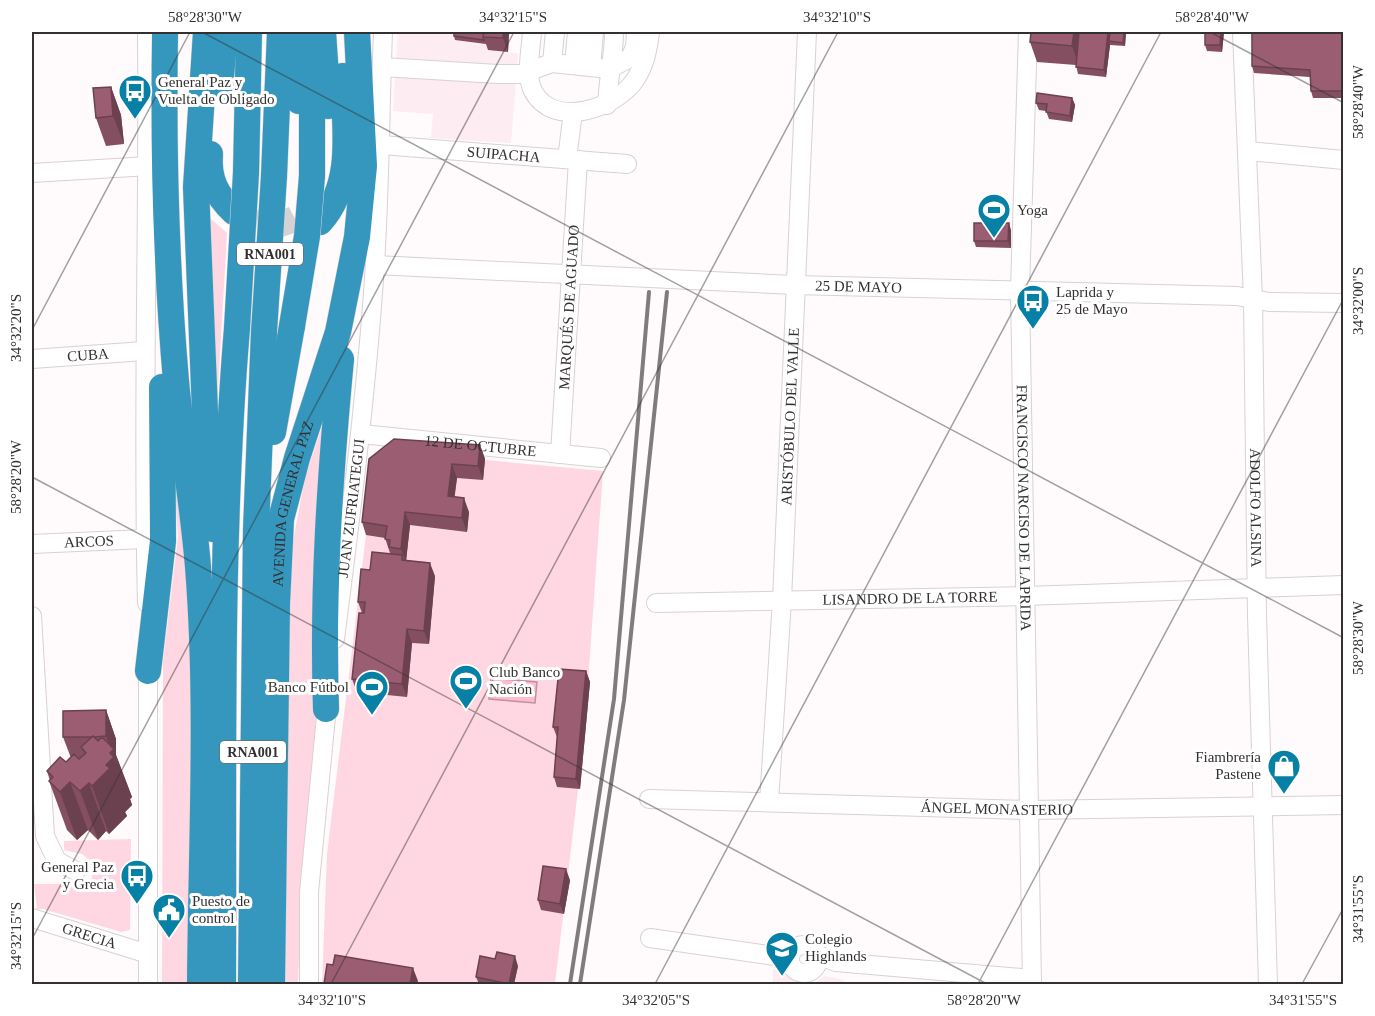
<svg xmlns="http://www.w3.org/2000/svg" width="1375" height="1016" font-family="'Times New Roman',serif">
	<rect width="100%" height="100%" fill="#fffafb"/>
	<path fill="#fdecf1" d="M398,32H490L508,52L518,54L511,143L431,138L433,114L393,111Z
		M773,969L786,971L793,978L815,983L824,976L844,980V984H773Z"/>
	<path fill="#ffd7e3" d="M210,218L227,233L217,406Z
		M330,403L315,733L302,877L298,984H280L288,568L305,478Z
		M172,434L185,540L191,657L190,984H162L163,661L178,537Z
		M399,452L603,471L584,739L555,984H322L327,854L366,535Z
		M131,839L130,930L121,932L43,909H37L34,884H62L79,889L92,878L91,861L82,854L64,850V841Z"/>
	<path fill="#ffbbcf" stroke="#c291a0" stroke-width="1.5" d="M491,678L537,682L535,703L489,699Z"/>
	<g fill="none" stroke-linecap="round" stroke-linejoin="round">
		<path stroke="#d6d2d3" stroke-width="26" stroke-dasharray="26 13" stroke-linecap="butt" d="M234,212C264,235 297,226 319,197"/>
		<g stroke="#d9d1d3" stroke-width="20">
			<g id="minor">
				<path d="M532,32C531,49 525,75 533,91C554,130 616,108 635,80C645,65 648,49 650,32"/>
				<path id="s1" d="M1028,32L1020,290L1032,984"/>
				<path id="s2" d="M1242,32L1253,299L1257,616L1268,984"/>
				<path d="M552,63L555,32"/>
				<path d="M574,64L577,32"/>
				<path d="M382,67L498,74H521L552,63L609,69L630,58L635,47L636,32"/>
				<path d="M591,67L594,32"/>
				<path d="M607,105C608,80 614,56 614,32"/>
				<path id="s3" d="M381,145L627,164"/>
				<path d="M1248,151L1344,160"/>
				<path d="M567,159L573,112"/>
				<path d="M32,173L149,166"/>
				<path id="s4" d="M375,265L794,285L1237,296L1269,302L1344,303"/>
				<path id="s5" d="M32,359L144,351"/>
				<path id="s6" d="M361,434L601,458"/>
				<path id="s7" d="M560,454L578,160"/>
				<path id="s8" d="M32,544L145,539"/>
				<path d="M147,603C142,412 149,222 147,32"/>
				<path id="s9" d="M656,603L1026,596L1344,585"/>
				<path d="M32,616L45,836L57,861L76,871"/>
				<path id="s10" d="M335,639C351,514 367,389 375,264C380,186 380,109 383,32"/>
				<path id="s11" d="M649,799L1029,810L1344,805"/>
				<path id="s12" d="M769,802L782,600L807,32"/>
				<path id="s13" d="M32,918L148,954"/>
				<path d="M650,938L782,957L790,962"/>
				<circle cx="804" cy="959" r="14"/>
				<path d="M818,955L836,962L1032,979"/>
				<path d="M148,984V660"/>
				<path d="M309,984V892L328,696"/>
			</g>
		</g>
		<g stroke="#d6d6d6" stroke-width="27">
			<g id="highway">
				<path d="M165,32C163,148 166,265 176,381C182,444 193,505 198,567C209,706 201,846 200,984"/>
				<path d="M206,32L196,187L208,487L212,529"/>
				<path d="M323,32L328,106"/>
				<path d="M220,88L225,32"/>
				<path d="M299,101L301,32"/>
				<path d="M210,154C208,179 216,195 234,212"/>
				<path d="M246,173L249,32"/>
				<path d="M274,176L280,32"/>
				<path d="M312,176V81"/>
				<path d="M320,222C356,182 344,125 343,76"/>
				<path d="M273,432L292,326"/>
				<path d="M148,671L163,541L162,387"/>
				<path d="M326,709C322,592 330,476 341,359"/>
				<path d="M223,984C224,766 219,546 237,328"/>
				<path d="M251,984L256,530L264,332"/>
				<path id="s14" d="M272,984L277,604L281,519L297,458L338,332L357,237L364,166L357,32"/>
			</g>
		</g>
		<use href="#minor" stroke="#fff" stroke-width="18"/>
		<use href="#highway" stroke="#3597bd" stroke-width="26"/>
		<path stroke="#807c7d" stroke-width="4" d="M570,984L614,699L649,292
			M580,984L624,700L667,292"/>
		<g stroke="#d6d6d6" stroke-width="27" stroke-linecap="butt">
			<path id="highway-bridge" d="M292,326L307,236L312,176
				M237,328L246,173
				M264,332L274,176"/>
		</g>
		<use href="#highway-bridge" stroke="#3597bd" stroke-width="26"/>
	</g>
	<path fill="#845061" d="M509,32L508,52L488,50L486,44L455,40L454,36Z
		M1126,32L1125,46L1110,45L1106,77L1078,74L1076,65L1037,62L1030,42Z
		M1205,32H1224L1222,52L1207,51L1205,45Z
		M1344,32V98H1313L1311,91L1310,77L1254,73L1252,66Z
		M111,87L121,115L124,144L106,146L96,118Z
		M1072,98L1075,105L1072,122L1049,119L1046,111L1039,110L1036,103Z
		M1011,230V248L976,247L974,241Z
		M480,445L485,459L483,480L457,478L454,497L469,512L467,532L410,525L406,560L435,576L429,644L412,643L407,697L357,692L352,679L362,613L358,602L370,570L391,554L390,553L385,538L366,535L362,522Z
		M586,671L590,682L580,789L557,787L554,777L557,737L553,727Z
		M106,710L116,739V755L132,797L130,799L132,805L125,812L127,816L109,834L106,831L98,840L88,830L77,840L67,830L49,781H50L47,771L66,762L71,758L63,737Z
		M570,880L564,914L541,910L538,900Z
		M518,966L514,984H479L476,977Z"/>
	<path fill="#6c414f" d="M503,32H509L508,52L503,38Z
		M1074,32H1083L1079,66L1072,46Z
		M1108,32H1111L1109,41L1110,45L1106,77L1104,70Z
		M1124,32H1126L1125,46L1123,43Z
		M1221,32H1224L1222,52L1220,45Z
		M111,87L121,115L124,144L113,116Z
		M1072,98L1075,105L1072,122L1070,116Z
		M1009,223L1011,230V248L1008,241Z
		M480,445L485,459L483,480L478,466Z
		M452,464L457,478L453,510L448,496Z
		M464,498L469,512L467,532L462,518Z
		M405,512L410,525L406,562L401,549Z
		M430,563L435,576L429,644L424,631Z
		M407,629L412,643L407,697L402,684Z
		M586,671L590,682L580,789L576,779Z
		M106,710L116,739V755L132,797L130,799L132,805L125,812L127,816L109,834L92,786L106,765L110,753L112,752L106,736Z
		M70,782L88,830L77,840L60,792Z
		M89,783L106,831L98,840L80,791Z
		M566,869L570,880L564,914L560,904Z
		M515,956L518,966L514,984H509Z
		M413,968L418,981L417,984H410Z"/>
	<path fill="#9a5d71" stroke="#6c414f" stroke-width="1.5" d="M454,32H484L483,37L484,40L454,36Z
		M484,32H503V38L483,37Z
		M1031,32H1074L1072,46L1030,42Z
		M1079,32H1108L1104,70L1076,67Z
		M1110,32H1124L1123,43L1109,41Z
		M1205,32H1221L1220,45H1205Z
		M1252,32H1344V91H1311L1310,70L1252,66Z
		M111,87L113,116L96,118L93,88Z
		M1037,93L1072,98L1070,116L1046,112L1047,104L1036,103Z
		M974,223H1009L1008,241H974Z
		M394,439L480,445L478,466L452,464L448,496L464,498L462,518L405,512L401,549L389,547L390,540L385,539L387,526L362,522L369,459Z
		M372,552L402,555V560L430,563L424,631L407,629L402,684L352,679L359,613H364L365,602H358L361,569L370,570Z
		M559,669L586,671L576,779L554,777L558,727H553Z
		M106,710V736L94,737L93,736L92,737H63V711Z
		M93,736L98,741L102,737L114,749L110,753L114,757L106,765L110,768L92,786L89,783L80,791L70,782L60,792L49,781L53,777L47,771L60,757L66,762L74,754L79,759L86,753L81,747Z
		M543,866L566,869L560,904L538,900Z
		M497,952L515,956L509,984L476,977L480,956L495,959Z
		M335,955L413,968L410,984H324L327,964L333,965Z"/>
	<path fill="none" stroke="#333031" stroke-width="1.5" stroke-opacity="0.45" d="M202,32L1344,638M1210,32L1344,103M32,330L190,32M32,477L987,984M32,939L514,32M331,984L838,32M655,984L1161,32M978,984L1344,298M1302,984L1344,907"/>
	<defs>
		<g id="bus-pin" transform="scale(1.725)"><path d="M0 17L-7.5 6A9.5 9.5 0 1 1 7.5 6Z" fill="#0780a6" stroke="#fff"/><path d="M-5-6H5V4H4V6H2V4H-2V6H-4V4H-5ZM-3.5-4V0h7V-4ZM-3.5 1.2v1.5H-2V1.2ZM2 1.2v1.5H3.5V1.2Z" fill="#fff"/></g>
		<g id="stadium-pin" transform="scale(1.725)"><path d="M0 17L-7.5 6A9.5 9.5 0 1 1 7.5 6Z" fill="#0780a6" stroke="#fff"/><path d="M0-5a6.5 5 0 1 0 0 10a6.5 5 0 1 0 0-10ZM-3.5-1.8h7v3.6h-7Z" fill="#fff"/></g>
		<g id="shop-pin" transform="scale(1.725)"><path d="M0 17L-7.5 6A9.5 9.5 0 1 1 7.5 6Z" fill="#0780a6" stroke="#fff"/><path d="M-5-2.5h2.3a2.7 3.5 0 0 1 5.4 0H5L5.5 6h-11ZM-1.5-2.5h3a1.5 2.3 0 0 0-3 0Z" fill="#fff"/></g>
		<g id="civic-pin" transform="scale(1.725)"><path d="M0 17L-7.5 6A9.5 9.5 0 1 1 7.5 6Z" fill="#0780a6" stroke="#fff"/><path d="M-.6-6.5H3V-4.5H.6V-3L4-1V1h2V6H-6V1h2V-1L-.6-3ZM-1.2 2.5V6h2.4V2.5Z" fill="#fff"/></g>
		<g id="school-pin" transform="scale(1.725)"><path d="M0 17L-7.5 6A9.5 9.5 0 1 1 7.5 6Z" fill="#0780a6" stroke="#fff"/><path d="M0-5L7-2L0 1L-7-2ZM-4 1L0 2.5L4 1V4Q0 6-4 4Z" fill="#fff"/></g>
	</defs>
	<g fill-rule="evenodd">
		<use href="#bus-pin" x="135" y="91"/>
		<use href="#stadium-pin" x="994" y="210"/>
		<use href="#bus-pin" x="1033" y="301"/>
		<use href="#stadium-pin" x="466" y="681"/>
		<use href="#stadium-pin" x="372" y="687"/>
		<use href="#shop-pin" x="1284" y="766"/>
		<use href="#bus-pin" x="137" y="876"/>
		<use href="#civic-pin" x="169" y="910"/>
		<use href="#school-pin" x="782" y="948"/>
	</g>
	<g text-anchor="middle" stroke-width="6" stroke-linejoin="round" paint-order="stroke">
		<g fill="#fff" stroke="#706e6f" stroke-width="1.5">
			<rect x="237" y="243" width="66" height="22" rx="4.5"/>
			<rect x="220" y="741" width="66" height="22" rx="4.5"/>
		</g>
		<g font-size="14" font-weight="bold" fill="#333031">
			<text x="270" y="259">RNA001</text>
			<text x="253" y="757">RNA001</text>
		</g>
		<g font-size="15" fill="#333031" stroke="#fff" text-anchor="start">
			<text x="158" y="87">General Paz y<tspan x="158" dy="17">Vuelta de Obligado</tspan></text>
			<text x="1017" y="215">Yoga</text>
			<text x="1056" y="297">Laprida y<tspan x="1056" dy="17">25 de Mayo</tspan></text>
			<text x="489" y="677">Club Banco<tspan x="489" dy="17">Nación</tspan></text>
			<text x="349" y="692" text-anchor="end">Banco Fútbol</text>
			<text x="1261" y="762" text-anchor="end">Fiambrería<tspan x="1261" dy="17">Pastene</tspan></text>
			<text x="114" y="872" text-anchor="end">General Paz<tspan x="114" dy="17">y Grecia</tspan></text>
			<text x="192" y="906">Puesto de<tspan x="192" dy="17">control</tspan></text>
			<text x="805" y="944">Colegio<tspan x="805" dy="17">Highlands</tspan></text>
		</g>
		<g font-size="15" fill="#333031" stroke="#fff">
			<text dy="5" stroke="none"><textPath href="#s3" startOffset="123">SUIPACHA</textPath></text>
			<text dy="5" stroke="none"><textPath href="#s4" startOffset="484">25 DE MAYO</textPath></text>
			<text dy="5" stroke="none"><textPath href="#s7" startOffset="147">MARQUÉS DE AGUADO</textPath></text>
			<text dy="5" stroke="none"><textPath href="#s5" startOffset="56">CUBA</textPath></text>
			<text dy="5" stroke="none"><textPath href="#s12" startOffset="386">ARISTÓBULO DEL VALLE</textPath></text>
			<text dy="5" stroke="none"><textPath href="#s6" startOffset="120">12 DE OCTUBRE</textPath></text>
			<text dy="5" stroke="none"><textPath href="#s14" startOffset="482">AVENIDA GENERAL PAZ</textPath></text>
			<text dy="5" stroke="none"><textPath href="#s10" startOffset="132">JUAN ZUFRIATEGUI</textPath></text>
			<text dy="5" stroke="none"><textPath href="#s1" startOffset="476">FRANCISCO NARCISO DE LAPRIDA</textPath></text>
			<text dy="5" stroke="none"><textPath href="#s2" startOffset="476">ADOLFO ALSINA</textPath></text>
			<text dy="5" stroke="none"><textPath href="#s8" startOffset="57">ARCOS</textPath></text>
			<text dy="5" stroke="none"><textPath href="#s9" startOffset="254">LISANDRO DE LA TORRE</textPath></text>
			<text dy="5" stroke="none"><textPath href="#s11" startOffset="348">ÁNGEL MONASTERIO</textPath></text>
			<text dy="5" stroke="none"><textPath href="#s13" startOffset="60">GRECIA</textPath></text>
		</g>
	</g>
	<rect width="1375" height="1016" fill="none" stroke="#ffffff" stroke-width="66"/>
	<rect x="33" y="33" width="1309" height="950" fill="none" stroke="#333031" stroke-width="2"/>
	<g font-size="15" text-anchor="middle" fill="#333031">
		<text x="205" y="22">58°28'30"W</text>
		<text x="513" y="22">34°32'15"S</text>
		<text x="837" y="22">34°32'10"S</text>
		<text x="1212" y="22">58°28'40"W</text>
		<text transform="translate(1358 102) rotate(-90)" y="5">58°28'40"W</text>
		<text transform="translate(1358 301) rotate(-90)" y="5">34°32'00"S</text>
		<text transform="translate(16 328) rotate(-90)" y="5">34°32'20"S</text>
		<text transform="translate(16 477) rotate(-90)" y="5">58°28'20"W</text>
		<text transform="translate(1358 638) rotate(-90)" y="5">58°28'30"W</text>
		<text transform="translate(1358 909) rotate(-90)" y="5">34°31'55"S</text>
		<text transform="translate(16 936) rotate(-90)" y="5">34°32'15"S</text>
		<text x="332" y="1005">34°32'10"S</text>
		<text x="656" y="1005">34°32'05"S</text>
		<text x="984" y="1005">58°28'20"W</text>
		<text x="1303" y="1005">34°31'55"S</text>
	</g>
</svg>
